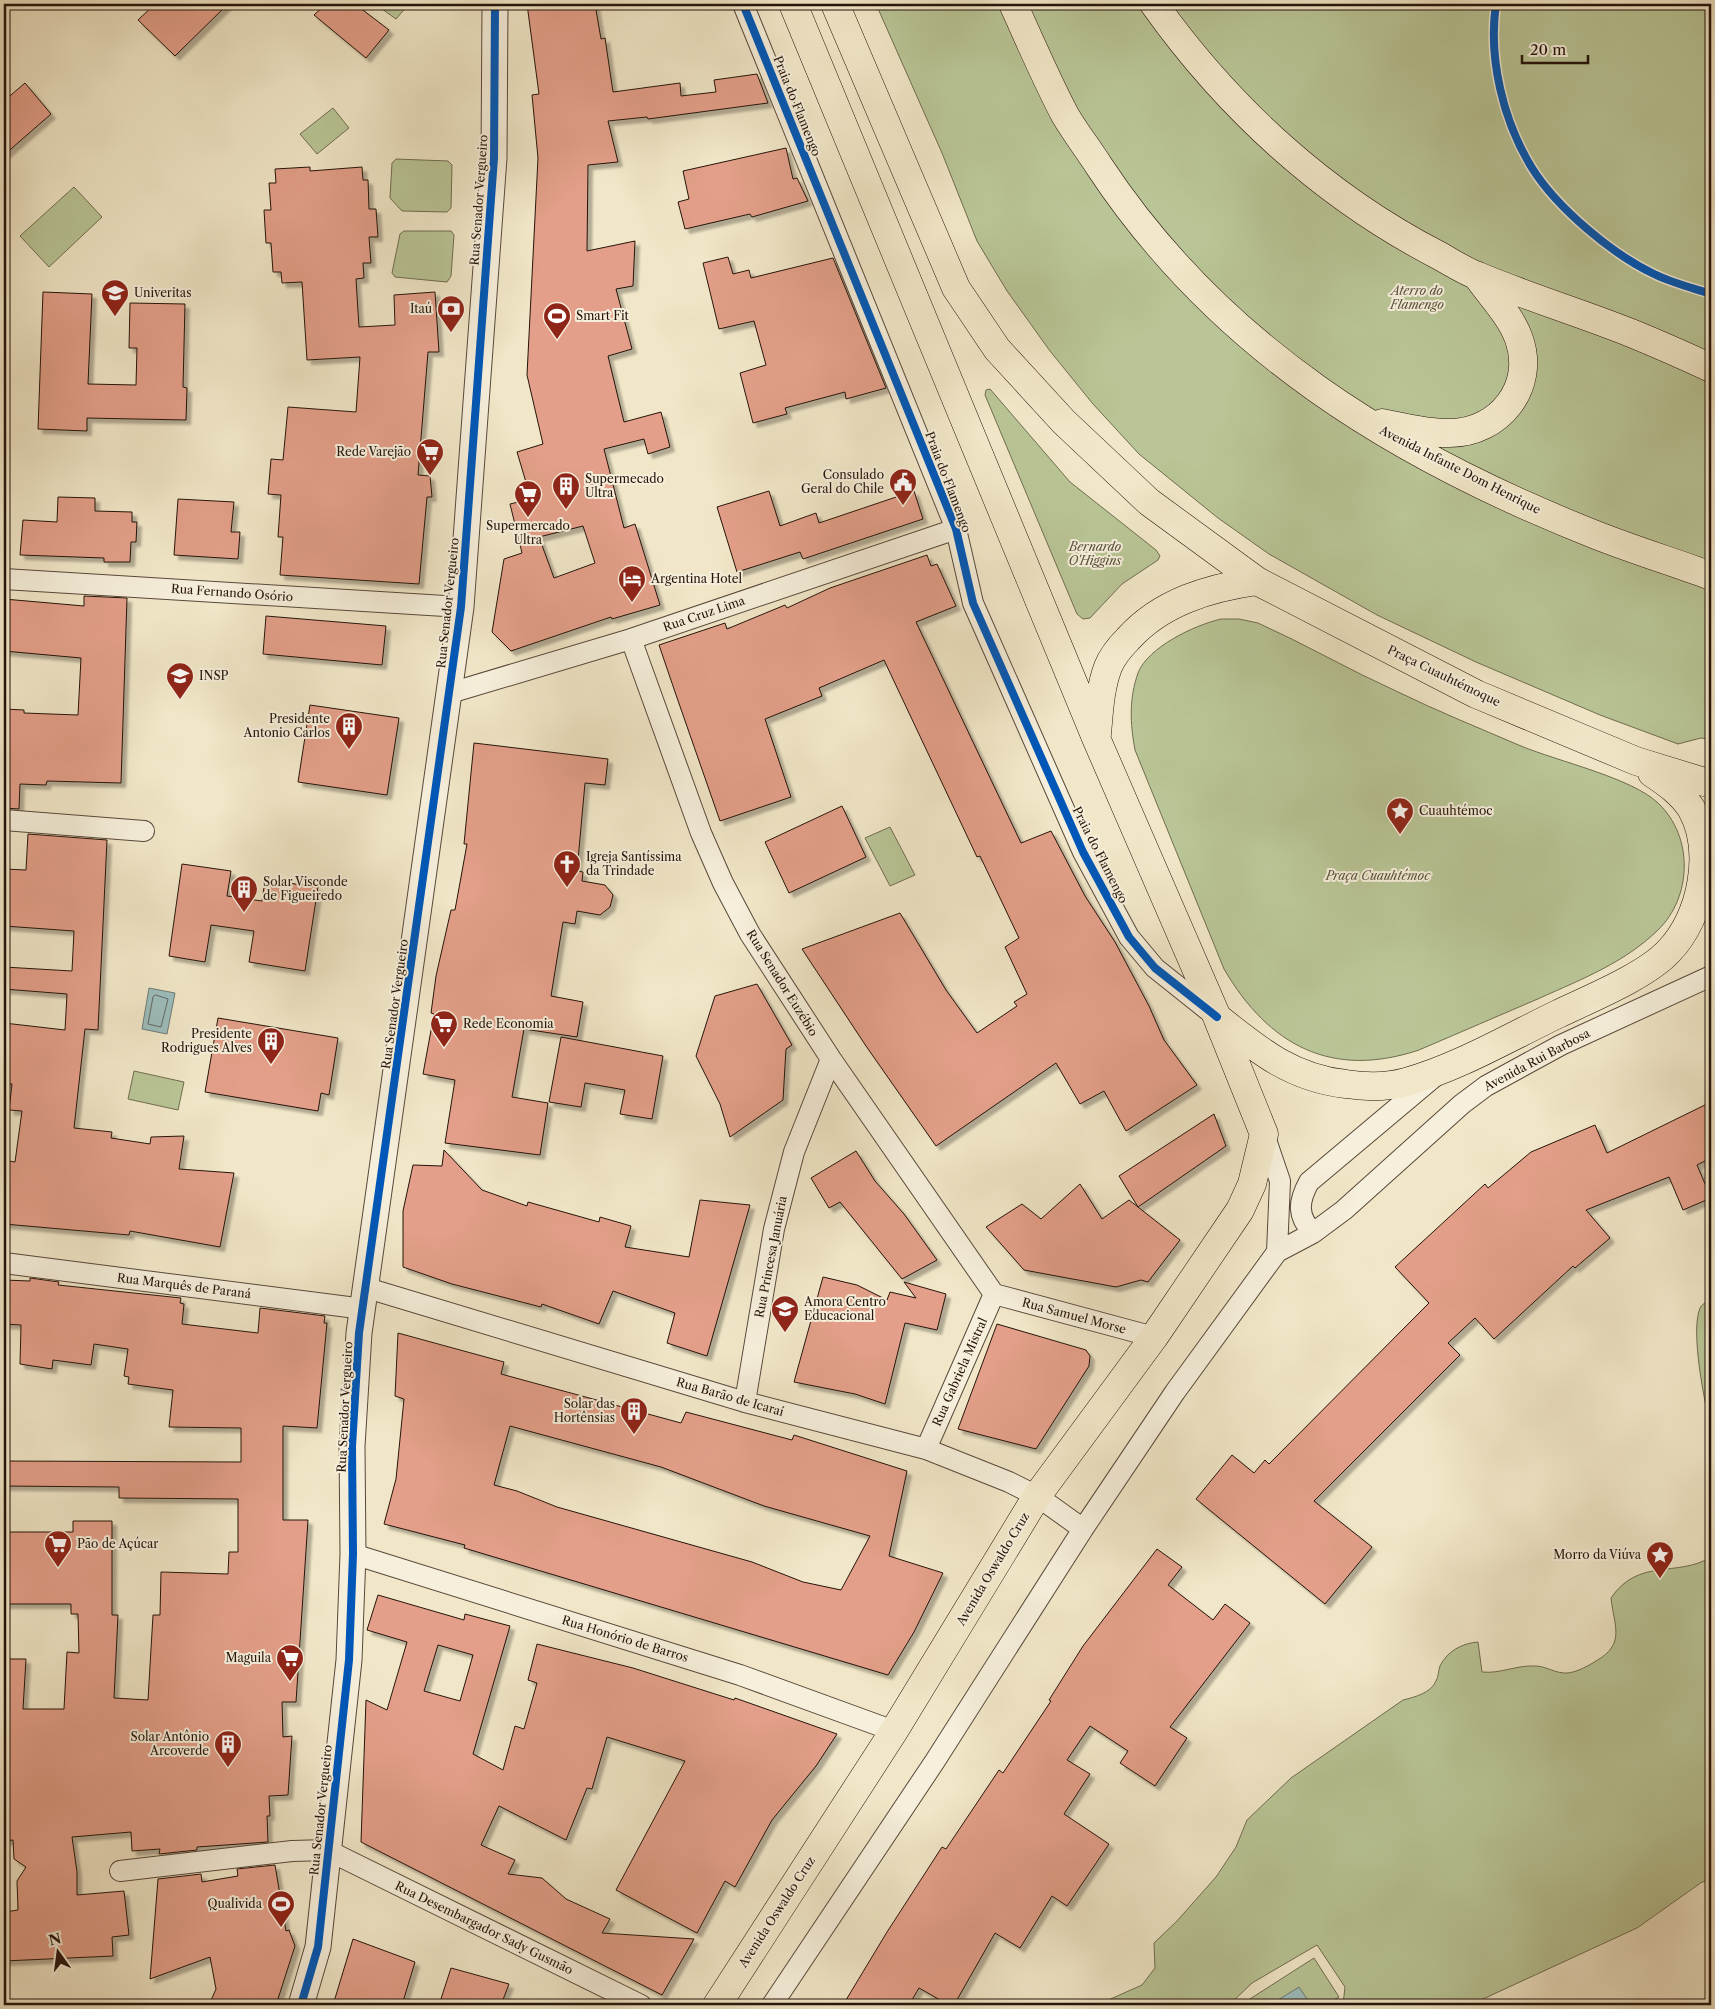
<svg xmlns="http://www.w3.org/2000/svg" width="1715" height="2009" font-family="'Libre Caslon Text',serif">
	<defs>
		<filter id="shadow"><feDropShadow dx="4.5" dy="4.5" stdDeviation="1" flood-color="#0004"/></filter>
	</defs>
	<rect width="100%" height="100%" fill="#f1e7c8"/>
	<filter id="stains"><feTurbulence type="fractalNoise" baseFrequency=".004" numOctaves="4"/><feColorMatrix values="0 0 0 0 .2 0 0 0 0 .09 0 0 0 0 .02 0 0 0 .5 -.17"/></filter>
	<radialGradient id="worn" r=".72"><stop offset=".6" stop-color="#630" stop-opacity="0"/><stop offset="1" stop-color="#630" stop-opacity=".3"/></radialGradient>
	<path fill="#b9c596" stroke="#6f6c50" d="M375,4H409L396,19Z
		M876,4H1711V739L1701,738L1678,744L1600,715L1476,662L1377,615L1269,554L1218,518L1139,454L1093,404L1050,351L1007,291L977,241L942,153Z
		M333,108L349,128L317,154L300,134Z
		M396,159L448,161L452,165L451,208L447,212L402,211L390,198L392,163Z
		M74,187L102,217L49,267L20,236Z
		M404,231H451L454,235L451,276L447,282L395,277L392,273L400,234Z
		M990,389L1070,482L1156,550L1160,556L1158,560L1122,584L1090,618L1083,619L1077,614L985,395L986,390Z
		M1221,619H1239L1258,623C1305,644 1349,670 1396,691C1437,711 1479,728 1521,746C1557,761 1632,778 1658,803C1694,837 1692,897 1658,930C1624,963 1582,979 1540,998C1500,1015 1459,1033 1419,1050C1332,1079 1269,1046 1224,969L1135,750C1130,723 1129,699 1138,673C1148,647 1195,625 1221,619Z
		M890,827L915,875L890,886L865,838Z
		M134,1071L184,1082L178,1110L128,1099Z
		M1711,1298V1429C1705,1404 1690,1332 1700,1308C1702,1304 1708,1301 1711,1298Z
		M1711,1557V1880L1702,1882L1637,1928L1470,2005H1343L1345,1987L1317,1945L1252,1983L1229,2005H1097L1142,1985L1155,1968L1154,1943L1177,1921L1216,1877L1236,1847L1247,1820L1291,1778L1403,1700C1415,1697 1431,1693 1436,1681C1439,1676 1438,1671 1440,1666C1447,1651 1463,1643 1478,1642L1482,1672C1500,1674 1516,1665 1535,1666C1546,1666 1556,1674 1568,1673C1577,1672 1588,1666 1596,1661C1626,1644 1614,1626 1611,1598C1639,1557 1677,1578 1711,1557Z
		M1314,1958L1339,1997L1325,2005L1242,2004Z"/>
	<path fill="#9dbebe" stroke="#6d7a76" d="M149,988L175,993L167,1034L142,1029Z
		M1299,1987L1309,2002L1303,2005H1270Z"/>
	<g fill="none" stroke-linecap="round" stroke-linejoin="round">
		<path stroke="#616864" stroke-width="1" d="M156,995L168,999L161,1027L148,1024L153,997Z"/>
	</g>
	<path fill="#e39f89" stroke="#25130a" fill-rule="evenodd" filter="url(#shadow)" d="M155,4H228L175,56L138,20Z
		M326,4H355L389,30L366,58L314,15Z
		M527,4H595L601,39L605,38L613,92L680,83L681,96L716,92L714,80L757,74L768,103L648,119L647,117L608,121L618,162L588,165L587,251L635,241L633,286L616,289L632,349L608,356L624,422L661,412L670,447L648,454L644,439L604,449L624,528L635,524L660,605L612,619L611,617L511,651L492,632L504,559L522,553L510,504L531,499L517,452L543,444L527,375L538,158L532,95L539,94ZM583,526L595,563L554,578L539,537Z
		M25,83L51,114L4,155V101Z
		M786,148L793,179L797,178L808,201L752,217L750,214L685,229L678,202L689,199L683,171Z
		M310,167V171L362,167L363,180H368L369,209H376L378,237H369L371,263H363L364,278L356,279L359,327L395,325L394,295L435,292L439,352H428L418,475L430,476L432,497H427L419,584L280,575L283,537H278L281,495L268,494L271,459L283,460L288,407L356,412L360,357L307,360L302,282L282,283L281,272H273L271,243H266L264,210H271L269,183H276L275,169Z
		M728,257L733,274L749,270L751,278L833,258L886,388L846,399L845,392L785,408L787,414L753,423L740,373L766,365L754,321L719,329L703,263Z
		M43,292L92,294L88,384L136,385L137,348H129L130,303L185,304L183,387L187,388L186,420L87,418V431L38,429Z
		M769,491L780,526L816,513L819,523L914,491L923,519L803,559L800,552L737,572L717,507Z
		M58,497L95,498V511L132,512V522H137L136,542H131L130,562H104V558L20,555L23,520L57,522Z
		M178,499L234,502L231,532H240L238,559L174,555Z
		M927,555L931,566L937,564L956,606L916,622L1021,843L1051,831L1085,896L1115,942L1149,1006L1164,1040L1197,1085L1126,1131L1104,1091L1080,1104L1056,1063L936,1146L866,1046L802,949L900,913L946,990L977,1033L1017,1006L1014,1002L1027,994L1005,947L1019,938L980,856L977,857L884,660L819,688L822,696L765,719L791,797L720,821L675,692L659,645L725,623L727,629L785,605L787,608L830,588Z
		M84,596L127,598L121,783L47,781L46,785L20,784L19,809L4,808V709L24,710V713L78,715L81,658L4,651V599L84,606Z
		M266,616L386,626L382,665L263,654Z
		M310,705L399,718L387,795L298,782Z
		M474,743L608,759L605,785L585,783L577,871L583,872L582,881L605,885L613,895L610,907L600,915L577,911L575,924L563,922L551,996L583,1002L577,1037L524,1029L512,1097L548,1103L540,1155L445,1143L455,1080L423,1074L434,1014L431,1013L436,976L451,910H455L467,844H464Z
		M842,806L866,857L789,893L765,842Z
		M28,834L107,840L98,1030L85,1029L74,1128L112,1132L111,1138L150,1144L151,1137L184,1136L179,1169L234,1173L220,1247L130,1231L129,1235L4,1224V1160L15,1162L22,1111L9,1110L12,1084L4,1083V1023L65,1030L67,994L4,989V967L72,971L74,931L4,926V869L26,870Z
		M182,864L231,871L227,896L262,901L265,880L318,887L305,971L249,962L254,931L211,925L205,962L169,956Z
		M757,984L792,1045L786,1049L783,1100L730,1137L720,1104L696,1056L715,996Z
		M218,1018L338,1038L329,1095L321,1093L318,1111L205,1092Z
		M561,1037L663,1056L652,1119L620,1114L625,1090L585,1083L581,1107L549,1102Z
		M1711,1102V1158L1697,1165L1711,1198L1683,1210L1669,1177L1586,1210L1610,1238L1575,1268L1573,1266L1494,1339L1475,1318L1448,1343L1460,1355L1314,1501L1372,1547L1325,1604L1196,1499L1232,1455L1254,1473L1265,1460L1269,1464L1429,1303L1395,1267L1485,1184L1488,1188L1531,1152L1595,1125L1607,1153Z
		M1214,1114L1226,1146L1138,1207L1119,1176Z
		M444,1150L482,1190L527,1206L528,1202L599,1222L600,1217L631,1226L625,1247L689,1257L700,1200L750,1205L707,1356L667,1343L675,1313L613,1291L599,1324L542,1304L541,1307L452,1284L403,1267V1211L413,1165L442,1166Z
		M856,1151L875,1181L904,1214L937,1260L902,1279L840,1202L829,1208L811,1178Z
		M1080,1184L1102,1219L1129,1200L1180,1240L1148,1282L1141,1280L1116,1287L1024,1270L986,1227L1022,1204L1041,1219Z
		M823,1277L857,1285L887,1300L890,1292L916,1298L904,1282L946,1294L937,1330L905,1323L885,1404L855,1394L794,1382Z
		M30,1278L59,1282L58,1285L181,1298L180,1303L184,1304L182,1324L258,1333L260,1308L325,1316L324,1323H327L317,1428L283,1426V1520H308L296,1702H282L283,1737L292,1736L288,1795L269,1796L270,1816H267L268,1842L197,1847V1850L159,1854L160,1849L132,1851L131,1832L72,1837L77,1872V1895L124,1891L129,1935L112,1937L113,1956L4,1961V1915L5,1912L18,1910L17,1881L26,1867L14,1859L13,1840L4,1841V1659H26L23,1709H64L67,1652L79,1653L78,1614H71V1604H4V1532H73V1521H112V1615H118L114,1698L148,1700L153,1615H160L161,1572L228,1574L229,1552H238V1499L119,1498V1487L4,1486V1461L241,1462V1428L169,1427L173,1390L128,1384L129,1377L124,1376L128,1349L94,1344L91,1365L53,1360L52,1369L20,1364L21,1325L4,1324V1280L30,1281Z
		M997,1324L1086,1350L1090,1356L1089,1366L1036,1449L958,1429Z
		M398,1333L504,1362L501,1374L681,1423L686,1412L792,1440L794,1435L907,1471L889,1556L943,1573L914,1632L888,1675L464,1548L465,1545L384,1524L396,1479L404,1399L395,1396ZM510,1426L661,1467L764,1506L870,1536L841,1590L803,1582L752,1562L557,1507L517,1491L494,1485Z
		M1157,1549L1182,1567L1168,1585L1213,1620L1225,1604L1250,1623L1170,1727L1187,1738L1155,1786L1120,1763L1128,1751L1090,1726L1067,1760L1090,1774L1064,1814L1109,1844L1067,1906L1052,1896L1020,1948L995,1933L954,2005H949L919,1988L909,2005H843L887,1932L942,1847L946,1849L999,1770L1003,1773L1051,1701L1049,1700L1083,1646Z
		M378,1595L464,1620L465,1614L510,1626L473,1754L503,1770L515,1726L524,1729L537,1683L528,1680L537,1644L633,1668L734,1700L735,1698L837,1734L816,1766L772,1820L735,1887L725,1881L697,1933L616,1890L685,1761L607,1737L592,1789L587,1788L566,1840L499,1806L481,1845L515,1860L508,1874L542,1878L566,1899L610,1919L602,1933L694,1939L662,1995L361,1842L366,1700L387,1710L407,1642L367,1630ZM438,1645L473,1655L460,1701L424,1691Z
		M275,1865L286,1931L289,1930L295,1946L276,2005H209L216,1989L210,1957L150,1979L158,1879L201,1874L202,1882L238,1876L237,1869Z
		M353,1939L415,1962L402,2005H333Z
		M451,1968L509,1984L501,2005H439Z"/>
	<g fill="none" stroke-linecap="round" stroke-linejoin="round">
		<g stroke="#58483a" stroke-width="22">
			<path id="minor" d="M743,4L956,529L973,603L1083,852L1129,937L1155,968L1214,1015
				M4,579L461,607
				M631,639L701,833L723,883L750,934L831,1059L994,1294
				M450,693L631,639L956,529
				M4,820L144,831
				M1313,1233C1297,1216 1298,1202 1309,1182L1434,1077
				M1277,1252L1313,1233L1344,1210L1462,1104L1486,1086L1561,1045L1711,976
				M4,1263L364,1309
				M367,1288L745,1402L926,1449L1009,1482L1037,1496L1083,1529
				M994,1294L1154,1337
				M745,1402L774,1229L794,1152L831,1059
				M926,1449L994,1294
				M353,1554L740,1675L894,1731
				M120,1871L292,1851L327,1850L641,2005
				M772,2005L935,1761L1083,1529L1175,1392L1277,1252L1280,1181L1264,1134"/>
		</g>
		<g stroke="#58483a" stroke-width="27">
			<path id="tertiary" d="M301,2005L318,1947L349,1660L353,1554L352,1446L359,1333L461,607L494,158L495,4"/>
		</g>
		<g stroke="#25130a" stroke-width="29">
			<path id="primary" d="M835,4L956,288L997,349L1064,422L1149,502L1257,581L1476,694L1636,761L1711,784
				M1097,734C1099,712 1100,688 1108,667C1112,657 1120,647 1128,639C1161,602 1209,588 1257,581
				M1218,1018C1259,1051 1292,1078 1346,1084C1365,1087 1388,1087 1406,1082C1457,1068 1510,1037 1558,1014C1589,999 1646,976 1669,951C1702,917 1715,850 1691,808C1681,793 1667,783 1652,773
				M717,2005L894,1731L1037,1496L1154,1337L1240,1210L1252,1184L1264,1134L1217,1017L1096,738L793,4"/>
		</g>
		<g stroke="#25130a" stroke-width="29">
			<path id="trunk" d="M1013,4C1030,41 1046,79 1065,115C1075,132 1088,149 1099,166C1219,348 1396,456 1596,535C1634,550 1673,562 1711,576
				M1154,4C1228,108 1324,196 1438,255C1451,262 1464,271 1478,276C1528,297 1581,313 1631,333C1658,344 1685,356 1711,368
				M1382,423C1404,427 1427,434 1450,433C1499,433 1536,387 1519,339C1511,316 1491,296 1477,276"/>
		</g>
		<use href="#minor" stroke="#f6efdb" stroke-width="20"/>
		<use href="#tertiary" stroke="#f6efdb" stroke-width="25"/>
		<use href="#primary" stroke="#f1e7c8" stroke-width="28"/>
		<use href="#trunk" stroke="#f1e7c8" stroke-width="28"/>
		<g stroke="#f6efdb" stroke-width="11">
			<path id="cycleway" d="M743,4L956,529L973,603L1083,852L1129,937L1155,968L1217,1017
				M1496,4C1488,58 1503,121 1532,168C1557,208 1612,254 1654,274C1672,283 1693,288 1711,294
				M301,2005L318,1947L349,1660L353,1554L352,1446L359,1333L461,607L494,158L495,4"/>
		</g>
		<use href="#cycleway" stroke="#0057b8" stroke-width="8"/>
	</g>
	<defs>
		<g id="university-pin" transform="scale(1.4375)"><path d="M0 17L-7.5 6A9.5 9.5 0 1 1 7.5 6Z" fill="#8f2418" stroke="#f6efdb"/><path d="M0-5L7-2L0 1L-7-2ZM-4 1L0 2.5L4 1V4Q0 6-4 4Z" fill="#fff"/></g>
		<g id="bank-pin" transform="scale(1.4375)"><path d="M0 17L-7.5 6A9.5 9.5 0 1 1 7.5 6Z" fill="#8f2418" stroke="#f6efdb"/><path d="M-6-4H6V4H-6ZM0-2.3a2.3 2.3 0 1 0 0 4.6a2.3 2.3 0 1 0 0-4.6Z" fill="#fff"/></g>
		<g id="stadium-pin" transform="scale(1.4375)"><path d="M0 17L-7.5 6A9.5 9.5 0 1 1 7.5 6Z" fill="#8f2418" stroke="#f6efdb"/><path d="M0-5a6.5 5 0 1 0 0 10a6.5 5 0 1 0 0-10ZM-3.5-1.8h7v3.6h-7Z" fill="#fff"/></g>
		<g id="supermarket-pin" transform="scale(1.4375)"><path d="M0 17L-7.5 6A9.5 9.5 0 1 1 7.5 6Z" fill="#8f2418" stroke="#f6efdb"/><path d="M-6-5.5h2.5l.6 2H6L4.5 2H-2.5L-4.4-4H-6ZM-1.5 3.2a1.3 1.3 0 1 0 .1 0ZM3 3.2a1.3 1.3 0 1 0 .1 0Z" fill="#fff"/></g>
		<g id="civic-pin" transform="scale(1.4375)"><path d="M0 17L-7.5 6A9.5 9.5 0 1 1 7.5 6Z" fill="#8f2418" stroke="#f6efdb"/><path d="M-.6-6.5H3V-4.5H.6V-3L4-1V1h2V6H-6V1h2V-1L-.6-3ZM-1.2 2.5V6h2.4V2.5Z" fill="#fff"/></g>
		<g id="building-pin" transform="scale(1.4375)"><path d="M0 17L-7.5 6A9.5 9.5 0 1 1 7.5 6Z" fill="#8f2418" stroke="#f6efdb"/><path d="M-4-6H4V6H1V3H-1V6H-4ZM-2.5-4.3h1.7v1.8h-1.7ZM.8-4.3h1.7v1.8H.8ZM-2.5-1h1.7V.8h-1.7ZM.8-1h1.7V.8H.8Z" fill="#fff"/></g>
		<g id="hotel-pin" transform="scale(1.4375)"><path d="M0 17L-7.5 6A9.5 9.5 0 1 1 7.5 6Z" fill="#8f2418" stroke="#f6efdb"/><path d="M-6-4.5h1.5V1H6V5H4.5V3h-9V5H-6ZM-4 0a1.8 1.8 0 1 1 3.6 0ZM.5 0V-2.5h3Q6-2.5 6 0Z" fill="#fff"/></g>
		<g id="school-pin" transform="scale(1.4375)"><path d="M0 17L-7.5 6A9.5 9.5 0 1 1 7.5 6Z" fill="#8f2418" stroke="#f6efdb"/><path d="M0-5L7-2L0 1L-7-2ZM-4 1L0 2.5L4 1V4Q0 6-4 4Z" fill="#fff"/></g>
		<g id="sight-pin" transform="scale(1.4375)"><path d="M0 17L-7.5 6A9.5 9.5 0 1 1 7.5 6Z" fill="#8f2418" stroke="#f6efdb"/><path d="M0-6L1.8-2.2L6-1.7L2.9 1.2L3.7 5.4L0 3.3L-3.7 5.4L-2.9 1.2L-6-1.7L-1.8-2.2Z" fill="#fff"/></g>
		<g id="church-pin" transform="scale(1.4375)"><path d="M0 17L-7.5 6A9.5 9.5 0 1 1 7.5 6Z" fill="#8f2418" stroke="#f6efdb"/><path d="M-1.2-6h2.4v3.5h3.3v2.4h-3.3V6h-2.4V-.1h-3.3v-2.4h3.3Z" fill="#fff"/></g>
	</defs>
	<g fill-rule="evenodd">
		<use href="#university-pin" x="115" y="293"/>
		<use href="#bank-pin" x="451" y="309"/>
		<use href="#stadium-pin" x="557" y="316"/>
		<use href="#supermarket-pin" x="430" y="452"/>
		<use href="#civic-pin" x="903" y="482"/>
		<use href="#building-pin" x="566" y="486"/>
		<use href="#supermarket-pin" x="528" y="494"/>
		<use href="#hotel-pin" x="632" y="579"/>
		<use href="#school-pin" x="180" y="676"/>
		<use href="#building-pin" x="349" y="726"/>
		<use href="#sight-pin" x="1400" y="811"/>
		<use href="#church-pin" x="567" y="864"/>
		<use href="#building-pin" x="244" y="889"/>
		<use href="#supermarket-pin" x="444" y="1024"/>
		<use href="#building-pin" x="271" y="1041"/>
		<use href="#school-pin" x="785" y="1309"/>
		<use href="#building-pin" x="634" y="1411"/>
		<use href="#supermarket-pin" x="58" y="1544"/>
		<use href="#sight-pin" x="1660" y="1555"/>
		<use href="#supermarket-pin" x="290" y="1658"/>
		<use href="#building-pin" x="228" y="1744"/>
		<use href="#stadium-pin" x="281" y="1904"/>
	</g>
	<g text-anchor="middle" stroke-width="4" stroke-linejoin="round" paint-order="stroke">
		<g font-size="12" fill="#25130a" stroke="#f6efdb">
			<text transform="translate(797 106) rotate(68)" y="4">Praia do Flamengo</text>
			<text transform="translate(479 200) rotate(-86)" y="4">Rua Senador Vergueiro</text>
			<text transform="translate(1460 470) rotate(27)" y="4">Avenida Infante Dom Henrique</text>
			<text transform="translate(948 482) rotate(69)" y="4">Praia do Flamengo</text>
			<text transform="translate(232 593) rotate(4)" y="4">Rua Fernando Osório</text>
			<text transform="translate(448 603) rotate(-84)" y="4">Rua Senador Vergueiro</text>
			<text transform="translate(704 614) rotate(-19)" y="4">Rua Cruz Lima</text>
			<text transform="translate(1444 676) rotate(26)" y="4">Praça Cuauhtémoque</text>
			<text transform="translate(1100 855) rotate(63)" y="4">Praia do Flamengo</text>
			<text transform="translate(782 983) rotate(58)" y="4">Rua Senador Euzébio</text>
			<text transform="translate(395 1004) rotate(-82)" y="4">Rua Senador Vergueiro</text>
			<text transform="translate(1537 1060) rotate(-28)" y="4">Avenida Rui Barbosa</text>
			<text transform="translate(771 1257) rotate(-79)" y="4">Rua Princesa Januária</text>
			<text transform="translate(184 1286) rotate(7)" y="4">Rua Marquês de Paraná</text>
			<text transform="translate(1074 1316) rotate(15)" y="4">Rua Samuel Morse</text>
			<text transform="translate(960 1372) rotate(-66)" y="4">Rua Gabriela Mistral</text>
			<text transform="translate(730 1397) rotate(16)" y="4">Rua Barão de Icaraí</text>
			<text transform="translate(345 1407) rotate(-87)" y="4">Rua Senador Vergueiro</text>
			<text transform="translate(993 1569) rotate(-59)" y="4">Avenida Oswaldo Cruz</text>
			<text transform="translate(625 1639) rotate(17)" y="4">Rua Honório de Barros</text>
			<text transform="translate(321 1810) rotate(-84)" y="4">Rua Senador Vergueiro</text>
			<text transform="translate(777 1912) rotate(-57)" y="4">Avenida Oswaldo Cruz</text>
			<text transform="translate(484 1928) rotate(26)" y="4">Rua Desembargador Sady Gusmão</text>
		</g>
		<g font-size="12" font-style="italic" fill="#59513b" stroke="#f6efdb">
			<text x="1417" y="295">Aterro do<tspan x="1417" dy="14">Flamengo</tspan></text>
			<text x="1095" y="551">Bernardo<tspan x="1095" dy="14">O'Higgins</tspan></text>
			<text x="1378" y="880">Praça Cuauhtémoc</text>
		</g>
		<g font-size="12" fill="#25130a" stroke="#f6efdb" text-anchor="start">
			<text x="134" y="297">Univeritas</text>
			<text x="432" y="313" text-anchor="end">Itaú</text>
			<text x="576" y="320">Smart Fit</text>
			<text x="411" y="456" text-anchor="end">Rede Varejão</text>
			<text x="884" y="479" text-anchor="end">Consulado<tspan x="884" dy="14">Geral do Chile</tspan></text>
			<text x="585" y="483">Supermecado<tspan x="585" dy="14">Ultra</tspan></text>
			<text x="528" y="530" text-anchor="middle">Supermercado<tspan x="528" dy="14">Ultra</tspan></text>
			<text x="651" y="583">Argentina Hotel</text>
			<text x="199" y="680">INSP</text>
			<text x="330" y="723" text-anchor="end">Presidente<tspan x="330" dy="14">Antonio Carlos</tspan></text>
			<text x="1419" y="815">Cuauhtémoc</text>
			<text x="586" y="861">Igreja Santíssima<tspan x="586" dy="14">da Trindade</tspan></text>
			<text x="263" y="886">Solar Visconde<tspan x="263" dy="14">de Figueiredo</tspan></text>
			<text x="463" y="1028">Rede Economia</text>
			<text x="252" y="1038" text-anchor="end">Presidente<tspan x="252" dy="14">Rodrigues Alves</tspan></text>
			<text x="804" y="1306">Amora Centro<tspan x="804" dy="14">Educacional</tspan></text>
			<text x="615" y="1408" text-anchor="end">Solar das<tspan x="615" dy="14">Hortênsias</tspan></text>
			<text x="77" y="1548">Pão de Açúcar</text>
			<text x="1641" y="1559" text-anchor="end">Morro da Viúva</text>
			<text x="271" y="1662" text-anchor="end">Maguila</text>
			<text x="209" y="1741" text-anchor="end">Solar Antônio<tspan x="209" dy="14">Arcoverde</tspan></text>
			<text x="262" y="1908" text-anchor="end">Qualivida</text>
		</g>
	</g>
	<rect width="1715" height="2009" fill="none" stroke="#f1e7c8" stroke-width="20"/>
	<rect x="5" y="5" width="1705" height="1999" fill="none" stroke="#25130a" stroke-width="2.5"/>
	<rect x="10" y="10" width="1695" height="1989" fill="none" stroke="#25130a"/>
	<g transform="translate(58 1952) rotate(346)" stroke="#f6efdb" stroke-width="4" paint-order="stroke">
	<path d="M0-4L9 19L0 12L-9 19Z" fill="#25130a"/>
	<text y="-8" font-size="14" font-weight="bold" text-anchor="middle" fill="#25130a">N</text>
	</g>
	<path d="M1522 55v8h66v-8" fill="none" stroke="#25130a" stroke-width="2.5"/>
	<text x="1530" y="55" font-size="15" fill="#25130a" stroke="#f6efdb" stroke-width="4" paint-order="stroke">20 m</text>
	<rect width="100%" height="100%" filter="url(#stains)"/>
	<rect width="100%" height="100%" fill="url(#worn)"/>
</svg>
